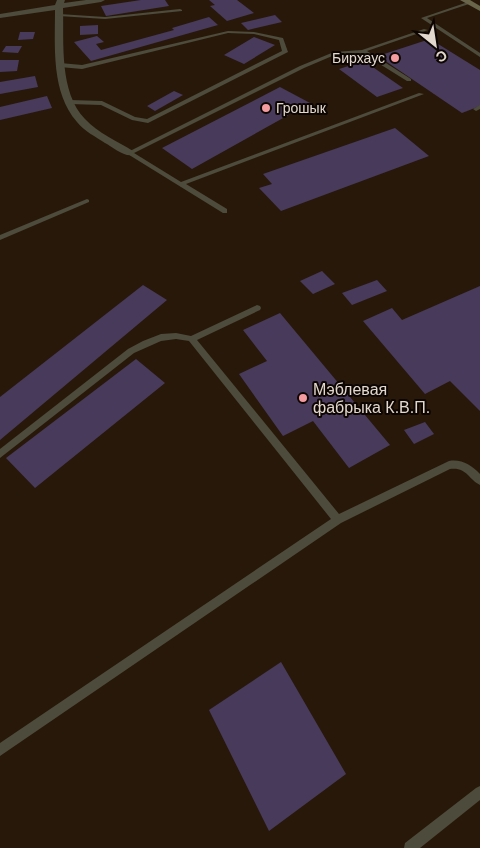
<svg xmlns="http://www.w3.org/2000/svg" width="480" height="848" font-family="Arial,sans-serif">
	<rect width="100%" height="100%" fill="#28180a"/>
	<path fill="#483a5b" d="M141,0H165L169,6L106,16L101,6Z
		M209,0H237L254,13L227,21L210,6L215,5Z
		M275,15L282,22L248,30L241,23Z
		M209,17L218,25L91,61L74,42L97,36L104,42L96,44L101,50L174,30L172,28Z
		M98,25V34L80,35V26Z
		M20,32H35L33,39L18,40Z
		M254,37L275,45L244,64L224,55Z
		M430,39L480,70V106L462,113L378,56Z
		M6,46H22L18,53L2,52Z
		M0,60H19L17,71L0,72Z
		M364,61L403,88L377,97L339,69Z
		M35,76L38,87L0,94V82Z
		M280,87L310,103L192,169L162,148Z
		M174,91L183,95L155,111L147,106Z
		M47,96L52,108L0,120V107Z
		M395,128L429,156L281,211L259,188L272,184L263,174Z
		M322,271L335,284L313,294L300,281Z
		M377,280L387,291L352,305L342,293Z
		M143,285L167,300L0,440V397Z
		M480,286V411L450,381L425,394L363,321L392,308L402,320Z
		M280,313L390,445L349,468L313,421L283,436L239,374L267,361L243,330Z
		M136,359L165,383L35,488L6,458Z
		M425,422L434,434L414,444L404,430Z
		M281,662L346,774L269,831L209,710Z"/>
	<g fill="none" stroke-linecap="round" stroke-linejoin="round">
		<path fill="#4d4b3b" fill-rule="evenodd" d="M468,2L472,3L427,18L480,53V57L421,18Z
			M180,9L182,10V11L105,19L59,16L57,15L59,14L105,17Z
			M424,29L428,30L367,51L411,79V81H407L362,53L337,54L304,68L134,153L181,182L419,93L424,94L186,184L227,209V213H223L126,153L300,66L334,52L362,50Z
			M228,31L254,32L283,38L288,52L148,123L132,120L101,105L70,104L67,102L70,100L102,101L135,117L147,119L282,51L279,40L254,34L228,33L82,69L60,67L57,65L60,63L82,65Z
			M480,105V109L476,111L473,109Z
			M87,199L89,200V202L0,240V235Z
			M257,305L260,306L261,308L260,310L197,340L339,514L449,461C462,459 471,465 480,474V485C468,479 467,467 450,469L341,523L0,756V743L331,519L189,341L176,339L161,341L134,353L0,458V449L128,349L143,341L161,334L176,333L191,336Z
			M480,786V800L420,848H404L405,843L476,788Z"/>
		<path fill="#4d4b3b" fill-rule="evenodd" d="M57,0H65L64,3L86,0H105L101,2L63,8C64,43 59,92 85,119C98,133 117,141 133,151L134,153L133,155C123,157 113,147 105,143C96,137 84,131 77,122C51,92 55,47 55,10L0,18V14L55,5Z"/>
		<path fill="#68654b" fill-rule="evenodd" d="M460,0H470L480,6V11Z"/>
	</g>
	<g fill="#f49b9f" stroke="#0c0502" stroke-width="2">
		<circle cx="395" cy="58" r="5"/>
		<circle cx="266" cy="108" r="5"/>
		<circle cx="303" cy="398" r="5"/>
	</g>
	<g text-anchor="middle" stroke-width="4" stroke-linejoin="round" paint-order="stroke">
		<g font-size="14" fill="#e3d8ce" stroke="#0c0502" text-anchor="end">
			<text x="385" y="63">Бирхаус</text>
			<text x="276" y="113" text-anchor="start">Грошык</text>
		</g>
		<g font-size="16" fill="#e3d8ce" stroke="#0c0502" text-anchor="start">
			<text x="313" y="395">Мэблевая<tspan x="313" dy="18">фабрыка К.В.П.</tspan></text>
		</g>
	</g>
	<g transform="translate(435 45) rotate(150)" stroke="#0c0502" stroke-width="4" paint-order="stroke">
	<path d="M0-4L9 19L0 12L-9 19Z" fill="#e3d8ce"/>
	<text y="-8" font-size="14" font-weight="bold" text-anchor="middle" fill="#e3d8ce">С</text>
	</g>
</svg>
